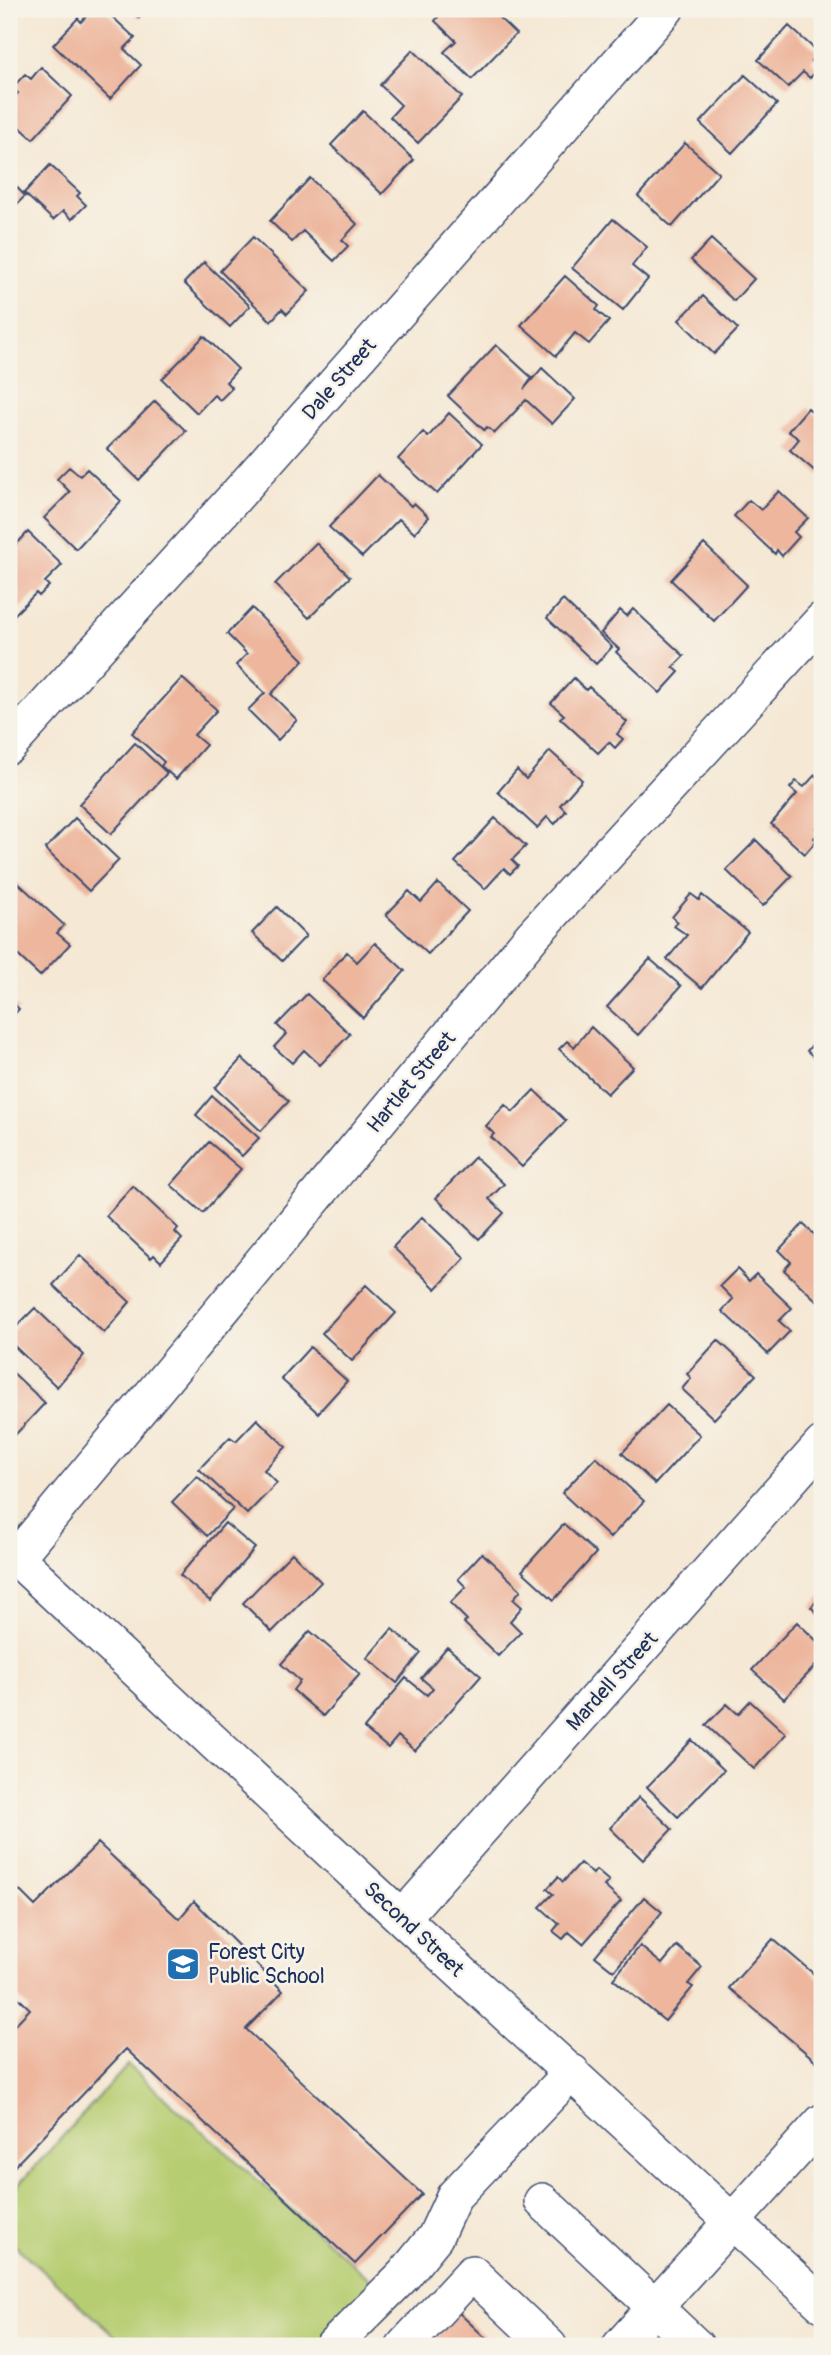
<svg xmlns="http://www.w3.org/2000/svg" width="831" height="2355" font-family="Pangolin,sans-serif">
	<rect width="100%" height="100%" fill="#f7f3e8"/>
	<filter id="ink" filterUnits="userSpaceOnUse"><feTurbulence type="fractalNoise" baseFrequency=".0143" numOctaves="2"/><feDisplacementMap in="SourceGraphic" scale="14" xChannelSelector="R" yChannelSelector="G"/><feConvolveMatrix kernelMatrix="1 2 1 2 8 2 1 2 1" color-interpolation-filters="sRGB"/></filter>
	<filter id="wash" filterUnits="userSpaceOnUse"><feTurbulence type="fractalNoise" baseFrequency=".00686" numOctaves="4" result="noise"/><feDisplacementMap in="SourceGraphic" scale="28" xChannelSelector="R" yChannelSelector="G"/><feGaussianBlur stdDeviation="1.57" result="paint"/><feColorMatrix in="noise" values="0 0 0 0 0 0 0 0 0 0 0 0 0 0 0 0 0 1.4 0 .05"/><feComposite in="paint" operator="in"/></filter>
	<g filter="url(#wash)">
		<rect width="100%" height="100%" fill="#f5e8d4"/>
		<path fill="#b7cd72" stroke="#697e68" stroke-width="2" d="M128,2065L381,2289L330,2346H126L9,2240V2195Z"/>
		<g id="blocks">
			<path fill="#edb69d" d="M93,9H104L135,38L124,49L141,65L110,99L53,45L78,18L81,22Z
				M130,9H147L139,18Z
				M429,9H490L516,34L472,79L444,52L456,41L435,21L438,17Z
				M789,26L819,53L811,61L819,68L810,78L803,72L788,87L758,60Z
				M413,50L462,97L418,143L390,117L401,105L380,85Z
				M41,67L72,96L33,139L9,117V103L18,93L12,88L25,74L31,79Z
				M745,75L777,104L732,153L700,123Z
				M363,111L414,160L382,194L331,145Z
				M685,143L719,173L672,227L638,196Z
				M50,165L80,193L77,196L86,205L72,219L63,211L53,220L24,193Z
				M9,171L15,177L11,181L25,196L9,212Z
				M310,178L357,224L342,240L348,246L334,261L303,231L292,242L270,221Z
				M613,219L647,247L632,266L648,279L623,310L572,268Z
				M253,237L309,291L287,314L282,309L271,321L220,271Z
				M711,239L754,279L734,301L691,260Z
				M204,262L250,306L230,327L184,283Z
				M565,276L599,306L596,310L609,321L589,344L575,333L556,356L521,325Z
				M703,296L738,329L714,354L679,320Z
				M204,336L238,369L226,382L232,388L220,400L214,395L197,413L162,379Z
				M496,345L532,378L524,389L542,368L575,399L552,424L526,400L495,433L487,427L484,430L448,396Z
				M155,401L186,431L139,480L107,449Z
				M808,408L822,420V477L790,450L799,439L788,431Z
				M449,413L482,444L437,494L398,459L423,432L428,437Z
				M69,467L80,476L87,469L121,501L76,549L44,518L70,492L57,479Z
				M378,475L411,506L414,503L429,517L414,533L399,519L362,557L329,527Z
				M779,491L808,518L794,532L799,537L782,556L777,550L775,554L734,516L749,500L761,510Z
				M28,532L62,565L45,582L49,586L39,596L36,593L11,618L9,616V552Z
				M316,543L350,577L309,618L275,584Z
				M704,544L747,585L714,621L671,580Z
				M563,600L612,647L596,664L547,618Z
				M252,608L304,660L271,694L297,720L278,740L248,710L265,693L236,665L247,654L227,634Z
				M633,609L684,656L673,667L679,672L660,693L616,652L619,649L601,633L620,610L627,616Z
				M182,678L217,710L194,735L206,745L176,779L161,766L164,762L132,733Z
				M574,678L586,690L589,687L627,722L617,734L623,739L615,748L609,742L598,753L560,718L564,715L551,703Z
				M135,743L167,773L111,834L79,804Z
				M550,751L582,780L560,805L566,811L555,824L547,817L537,828L498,792L517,770L526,779Z
				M815,775L822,782V822L816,828L820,831L814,838L817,840L805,854L771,824L797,794L790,788L796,781L804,787Z
				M75,818L119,860L89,891L45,849Z
				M495,818L526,846L512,860L518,866L510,874L504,868L485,889L455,862Z
				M756,840L792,876L763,906L726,870Z
				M16,881L64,925L57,933L70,944L40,976L9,947V889Z
				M438,883L468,911L428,954L386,915L409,891L421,902Z
				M691,894L699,900L702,895L748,932L702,988L667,959L687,935L674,926L678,922L672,917Z
				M277,907L306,936L282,961L252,933Z
				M375,943L405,971L363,1018L322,980L347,952L357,962Z
				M650,959L681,986L638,1035L607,1007Z
				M307,994L350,1034L320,1065L304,1050L292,1063L274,1047L286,1034L277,1025Z
				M9,999L19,1009L9,1020Z
				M591,1027L633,1067L607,1094L559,1049L567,1041L574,1047Z
				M822,1033V1064L807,1051Z
				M242,1058L289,1101L261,1131L215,1088Z
				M534,1090L566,1121L522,1167L491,1137L494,1134L486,1126L505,1105L513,1112Z
				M212,1096L259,1138L242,1156L196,1115Z
				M209,1142L241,1169L203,1213L171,1185Z
				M475,1157L504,1184L489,1199L504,1213L479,1239L436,1198Z
				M133,1186L178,1228L175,1232L182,1239L161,1262L154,1255L151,1258L106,1216Z
				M422,1217L465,1258L436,1289L393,1247Z
				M803,1224L818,1238L822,1233V1295L817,1301L784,1270L791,1262L779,1250Z
				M80,1255L130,1302L104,1333L53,1285Z
				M737,1269L749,1281L756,1274L792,1308L779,1321L790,1331L768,1354L722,1311L733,1299L720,1286Z
				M366,1285L396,1313L352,1361L322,1333Z
				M35,1308L84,1355L57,1387L9,1341V1334Z
				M718,1340L756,1375L714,1419L682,1389L691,1378L687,1374Z
				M310,1347L347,1381L318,1413L281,1379Z
				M9,1369L45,1403L15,1435L9,1429Z
				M667,1405L700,1435L655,1484L622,1453Z
				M257,1419L286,1447L264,1470L277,1483L247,1514L199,1469L230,1437L236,1441Z
				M596,1457L644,1501L610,1538L562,1493Z
				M197,1476L233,1509L207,1536L172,1502Z
				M225,1523L255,1548L210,1601L180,1575Z
				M564,1524L596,1553L554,1600L522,1571Z
				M292,1553L321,1582L272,1632L243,1603Z
				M482,1553L521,1590L513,1599L522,1607L510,1621L521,1632L498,1656L464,1623L467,1620L450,1603L466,1587L458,1579Z
				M822,1595V1619L811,1607Z
				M797,1622L822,1646V1659L784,1699L752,1670Z
				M392,1629L421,1653L397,1683L367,1658Z
				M310,1631L360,1674L323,1716L293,1690L300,1681L281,1664Z
				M447,1647L481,1676L415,1751L398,1736L388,1748L364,1728L406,1678L427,1695L433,1688L421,1678Z
				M750,1701L786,1734L754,1769L706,1725L727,1704L738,1714Z
				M692,1740L724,1770L678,1817L647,1787Z
				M639,1797L672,1829L643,1860L610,1828Z
				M98,1843L179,1919L194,1901L283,1991L246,2029L422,2194L355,2264L126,2049L9,2172V2031L30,2009L9,1989V1902L19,1890L35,1906Z
				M580,1863L593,1874L596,1870L609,1881L604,1886L621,1901L583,1944L569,1932L563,1939L553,1931L559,1924L540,1907L553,1894L547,1889L558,1877L563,1882Z
				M644,1897L662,1912L614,1971L595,1956Z
				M773,1939L822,1981V2066L729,1988Z
				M640,1946L662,1964L677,1946L702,1967L688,1984L693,1987L665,2021L613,1979Z
				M455,2309L494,2346H420Z"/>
		</g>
	</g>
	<g filter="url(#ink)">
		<use href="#blocks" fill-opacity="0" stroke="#3c4b70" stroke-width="2"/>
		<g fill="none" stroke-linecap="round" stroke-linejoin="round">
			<g stroke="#3c4b70" stroke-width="38">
				<path id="minor" d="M9,746L235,497L666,9
					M9,1551L402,1918L822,2304
					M16,1558L533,935L822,620
					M402,1918L822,1444
					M542,2201L696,2346
					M333,2346L404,2275L435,2237L454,2196L572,2072
					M404,2346L472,2273L549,2346
					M620,2346L822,2122"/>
			</g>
			<use href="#minor" stroke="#fff" stroke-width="35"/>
		</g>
	</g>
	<defs>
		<g id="school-square" transform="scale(1.75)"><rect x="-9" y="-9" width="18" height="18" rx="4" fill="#1f6fb2" stroke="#f7f3e8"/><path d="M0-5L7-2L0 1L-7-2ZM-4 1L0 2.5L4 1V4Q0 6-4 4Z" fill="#fff"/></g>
	</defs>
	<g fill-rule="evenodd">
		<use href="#school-square" x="183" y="1964"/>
	</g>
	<g text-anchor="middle" stroke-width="5" stroke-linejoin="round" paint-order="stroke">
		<g font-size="21" fill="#1b2f5e" stroke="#f7f3e8">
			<text transform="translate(339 379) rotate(-49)" y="7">Dale Street</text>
			<text transform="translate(411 1082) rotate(-50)" y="7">Hartlet Street</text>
			<text transform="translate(612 1681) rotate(-48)" y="7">Mardell Street</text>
			<text transform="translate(414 1929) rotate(43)" y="7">Second Street</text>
		</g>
		<g font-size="21" fill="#1b2f5e" stroke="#f7f3e8" text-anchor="start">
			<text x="208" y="1959">Forest City<tspan x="208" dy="24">Public School</tspan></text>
		</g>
	</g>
	<rect width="831" height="2355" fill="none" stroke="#f7f3e8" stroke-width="35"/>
</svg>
